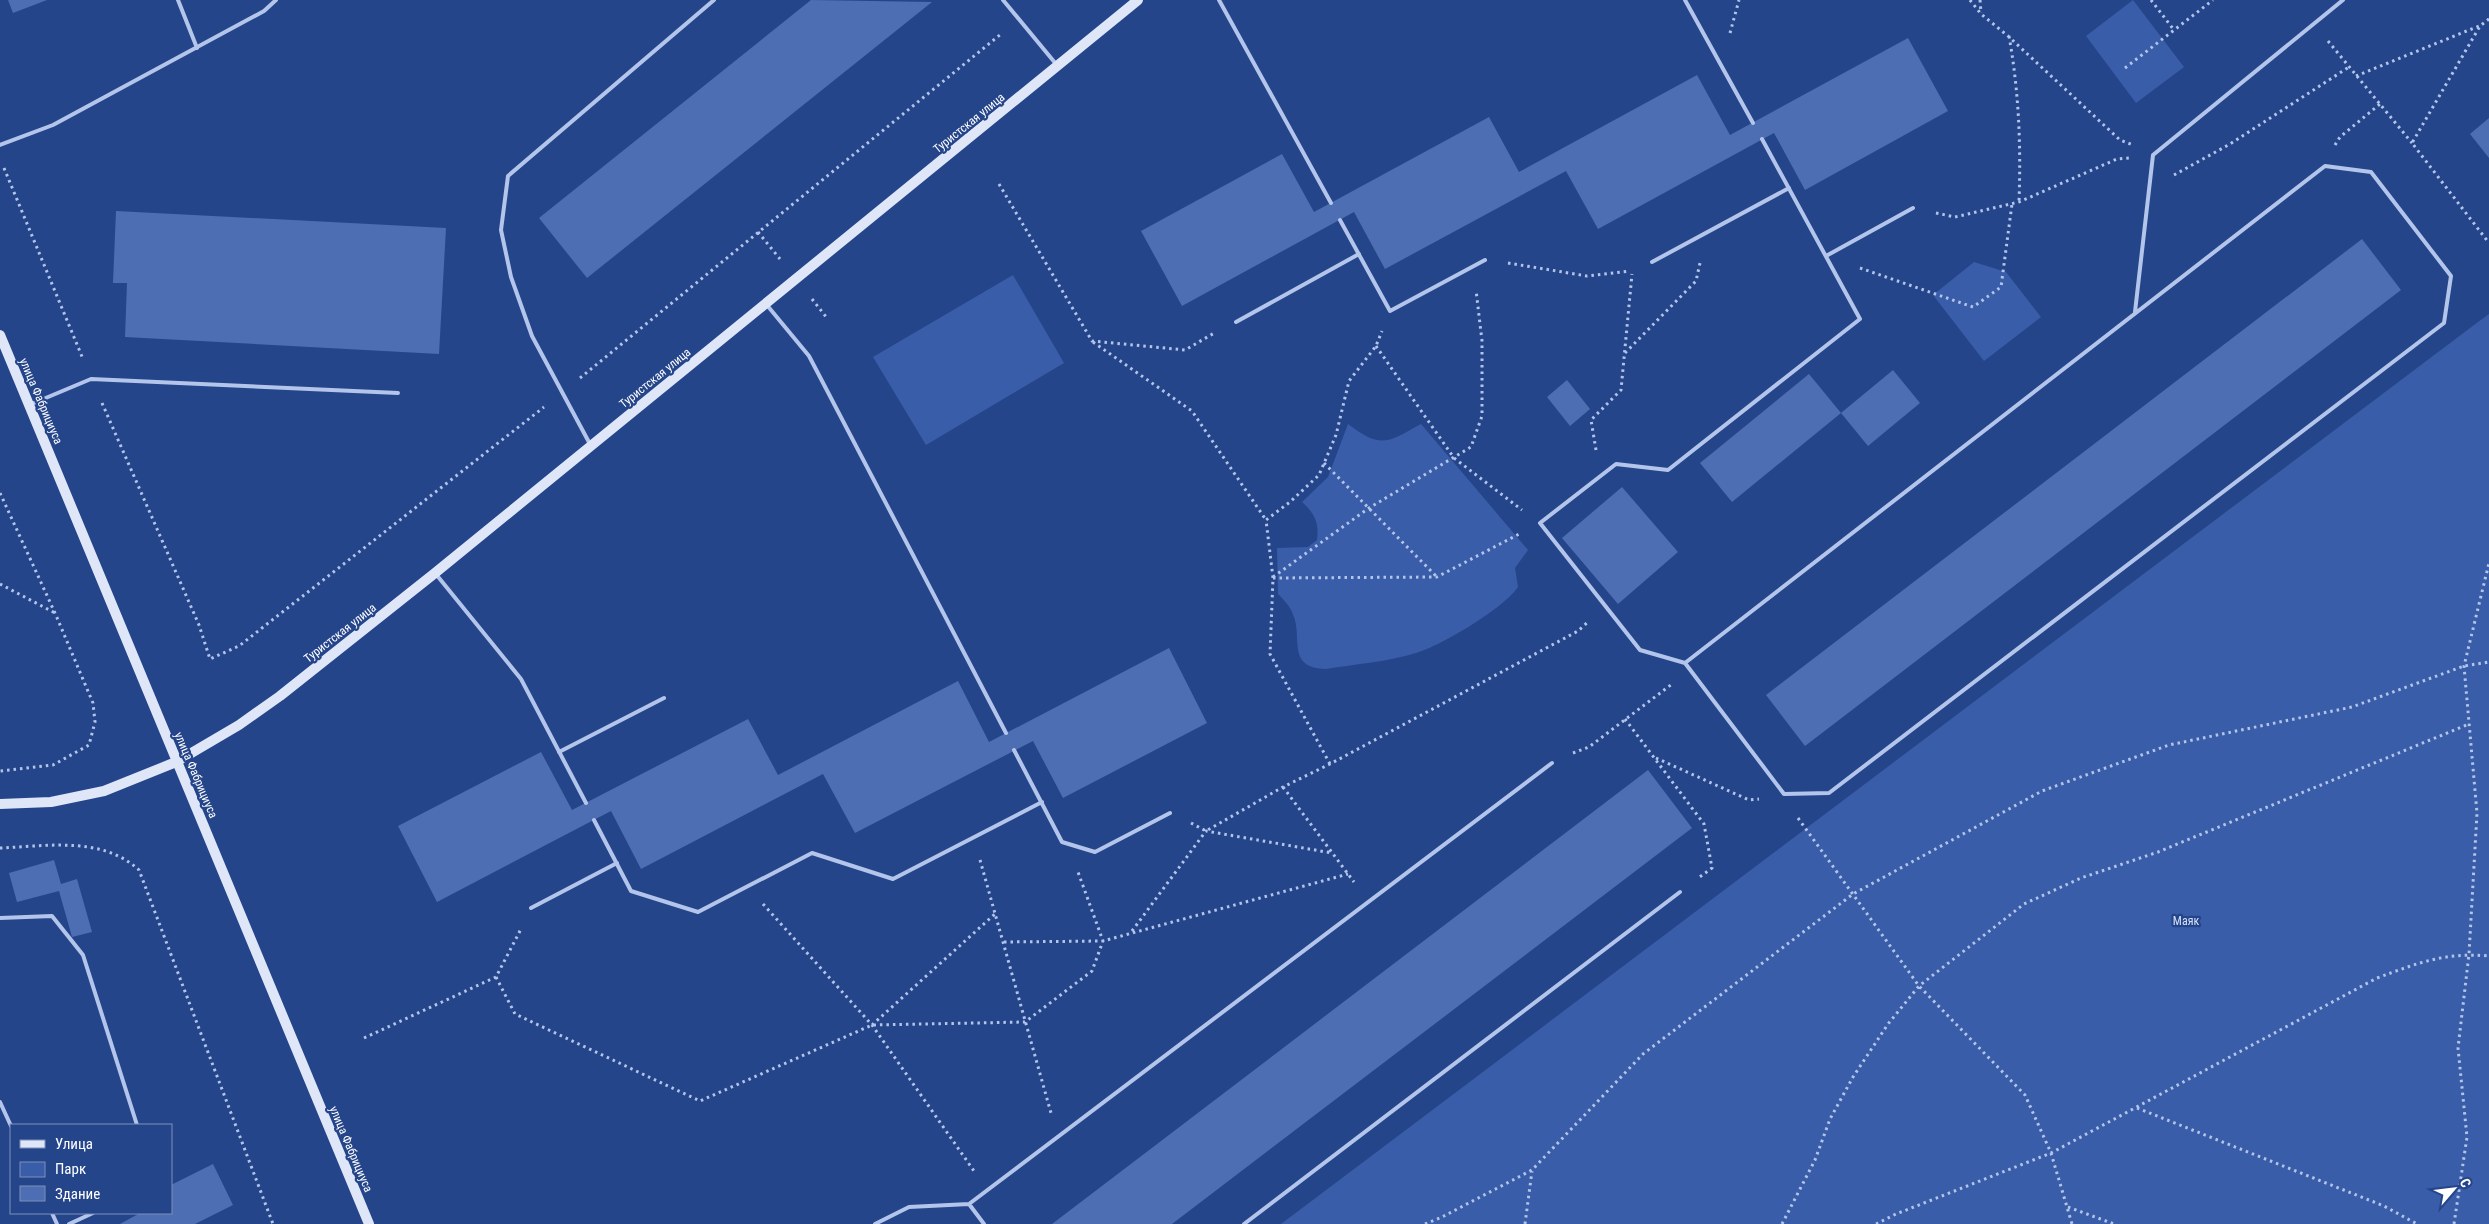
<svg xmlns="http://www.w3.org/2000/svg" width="2489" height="1224" font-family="'Roboto Condensed',sans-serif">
	<rect width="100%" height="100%" fill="#25458b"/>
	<path fill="#395da8" d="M2133,0L2184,67L2136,103L2086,36Z
		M1974,262L2006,272L2041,317L1984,361L1933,295Z
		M1013,275L1064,363L926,445L873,357Z
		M2489,314V1224H1281L2474,325Z
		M1348,424C1381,449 1387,443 1421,424L1528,550L1515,568L1518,587C1504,608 1441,646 1416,653C1388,662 1355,664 1326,669C1287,668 1302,639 1294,617C1291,607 1285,601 1278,594L1277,548L1308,547L1317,540C1319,522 1315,514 1302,502L1328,477Z"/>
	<path fill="#4d6eb2" d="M8,0H47L13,13Z
		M811,0L932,2L587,278L539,218Z
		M1908,38L1948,111L1805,190L1774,133L1598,229L1566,171L1385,269L1354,212L1182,306L1141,231L1282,154L1314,212L1489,117L1519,172L1697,75L1730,135Z
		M2489,118V158L2470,134Z
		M116,211L446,228L439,354L125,337L127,283H113Z
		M2362,239L2401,290L1805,746L1766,695Z
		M1893,370L1920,403L1868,446L1841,413Z
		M1809,374L1841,413L1732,502L1700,463Z
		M1567,380L1590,409L1570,426L1547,397Z
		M1622,487L1678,552L1618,604L1562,538Z
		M1169,648L1207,723L1063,798L1033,741L855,833L823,774L641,869L611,811L437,902L398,826L541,752L572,810L748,719L778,775L958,681L989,742Z
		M1648,770L1692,828L1172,1224H1052Z
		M54,860L61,884L77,879L92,932L72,937L59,891L17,902L9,873Z
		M213,1164L233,1205L195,1224H120L140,1213H171V1185Z"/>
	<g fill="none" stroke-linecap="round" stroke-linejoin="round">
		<path stroke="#b3c5ea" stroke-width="3" stroke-dasharray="2.5 4" stroke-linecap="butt" d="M1970,0L1981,14L2008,36L2120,140L2133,145
			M1980,0L1981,13
			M2151,0L2174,30
			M2489,19L2480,26L2412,143L2489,243
			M1730,33L1739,0
			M2009,36C2019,92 2021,146 2019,202
			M2328,41L2412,143
			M2125,68L2213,0
			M2356,76L2479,26
			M2335,145L2340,137L2380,104
			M4,168L83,359
			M2174,175L2230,144L2349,67
			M999,184L1092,341L1185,350L1216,332
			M1936,213L1955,217L2019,202L2117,159L2130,158
			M758,232L780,259
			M1508,263L1587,276L1630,271
			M1860,268L1973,307L2001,287L2012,204
			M812,299L827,318
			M1093,342L1192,411L1266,520
			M1376,346L1454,458L1522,510
			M1625,353L1696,281L1700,263
			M580,378L1001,34
			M102,403L199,625L210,659L239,646L544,407
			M1596,450L1591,420L1621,390L1632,274
			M1324,463L1437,577
			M0,493L55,613L93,703L95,722L89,745L53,765L0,771
			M1273,577L1369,508L1471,447L1482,416V341L1476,290
			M1273,578L1437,577L1521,533
			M0,584L55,613
			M1625,719L1704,824L1712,868L1697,879
			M1573,753L1589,747L1672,684
			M1656,758L1749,800L1759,799
			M1330,764L1270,654L1273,578L1266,520L1290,502L1319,475L1336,435L1349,381L1376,346L1382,331
			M1283,787L1354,882
			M1798,818L1919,986L2025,1095L2051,1153L2072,1224
			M1191,823L1206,831L1283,787L1330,764L1578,631L1589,621
			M0,848C47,846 102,836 139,870L273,1224
			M980,860L1051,1113
			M763,904L872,1025L974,1171
			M1132,931L1206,831L1332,853
			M1004,942L1103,941L1348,874
			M496,977L515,1014L700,1101L872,1025L1025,1022L1092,971L1103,941L1078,872
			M872,1025L996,913
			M364,1038L496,977L521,929
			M2137,1108L2384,1206L2417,1224
			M2068,1207L2114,1224
			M1425,1224L1442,1217L1532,1170L1643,1054L1853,894L2042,791L2169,745L2352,707L2464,666L2489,662
			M1525,1224L1532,1171
			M1782,1224L1815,1160L1830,1119L1853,1077L1888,1024L1919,986L2024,904L2081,878L2158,852L2469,724
			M1876,1224L1896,1214L2051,1153L2377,978C2418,963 2445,952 2489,956
			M2454,1224L2467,1137L2458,1048L2469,954L2477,813L2464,666L2489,563"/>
		<path stroke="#b3c5ea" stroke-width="4" d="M178,0L197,48
			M1003,0L1056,64
			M1219,0L1331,203
			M1685,0L1753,123
			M0,145L53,125L264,11L276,0
			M1340,220L1390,311L1485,260
			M1826,256L1913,208
			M1652,262L1789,188
			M766,304L809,356L1006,733
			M2135,312L2153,155L2343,0
			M1236,322L1359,254
			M29,405L91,379L398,393
			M591,446L532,336L511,277L501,230L508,176L714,0
			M435,573L521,679L586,803
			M1685,663L2325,166L2371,172L2451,276L2444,323L1829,793L1784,794L1685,663L1640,650L1540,523L1616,464L1668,470L1860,319L1762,139
			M1014,750L1062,842L1095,852L1170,813
			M559,752L664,698
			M594,820L631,891L698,912L812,853L893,879L1042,802
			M531,908L617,863
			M0,918L52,916L83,955L137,1125
			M0,1102L11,1126
			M52,1213L57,1224
			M69,1224L93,1213
			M875,1224L909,1207L969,1204
			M984,1224L969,1204L1552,763
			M1244,1224L1680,892"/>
		<path stroke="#dee6f8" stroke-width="10" d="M0,335L369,1224
			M0,804L51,802L104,791L176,762L239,725L280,696L435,573L1138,0"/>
	</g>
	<g text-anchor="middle" stroke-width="4.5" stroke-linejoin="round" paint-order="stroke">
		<g font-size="12" fill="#fff" stroke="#25458b">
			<text transform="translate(969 123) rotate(-39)" y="4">Туристская улица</text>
			<text transform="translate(655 378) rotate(-39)" y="4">Туристская улица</text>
			<text transform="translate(41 401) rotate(67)" y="4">улица Фабрициуса</text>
			<text transform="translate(340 633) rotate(-38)" y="4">Туристская улица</text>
			<text transform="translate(196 775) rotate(67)" y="4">улица Фабрициуса</text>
			<text transform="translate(351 1149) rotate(67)" y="4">улица Фабрициуса</text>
		</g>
		<g font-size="12" fill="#d7e2f8" stroke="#25458b">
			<text x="2186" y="925">Маяк</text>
		</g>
	</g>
	<rect x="10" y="1124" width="162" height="90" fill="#25458b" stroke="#7c8fb9"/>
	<rect x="20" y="1140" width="25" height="8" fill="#dee6f8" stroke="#7c8fb9"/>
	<text x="55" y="1149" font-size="15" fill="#ffffff">Улица</text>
	<rect x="20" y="1162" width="25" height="15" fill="#395da8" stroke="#7c8fb9"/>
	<text x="55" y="1174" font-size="15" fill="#ffffff">Парк</text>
	<rect x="20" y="1186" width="25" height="15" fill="#4d6eb2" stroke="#7c8fb9"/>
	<text x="55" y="1199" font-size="15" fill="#ffffff">Здание</text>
	<g transform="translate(2454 1189) rotate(62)" stroke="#25458b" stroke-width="4" paint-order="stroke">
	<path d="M0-4L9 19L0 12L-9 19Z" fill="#ffffff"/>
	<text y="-8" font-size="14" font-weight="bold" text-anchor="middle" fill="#ffffff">С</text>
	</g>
</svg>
